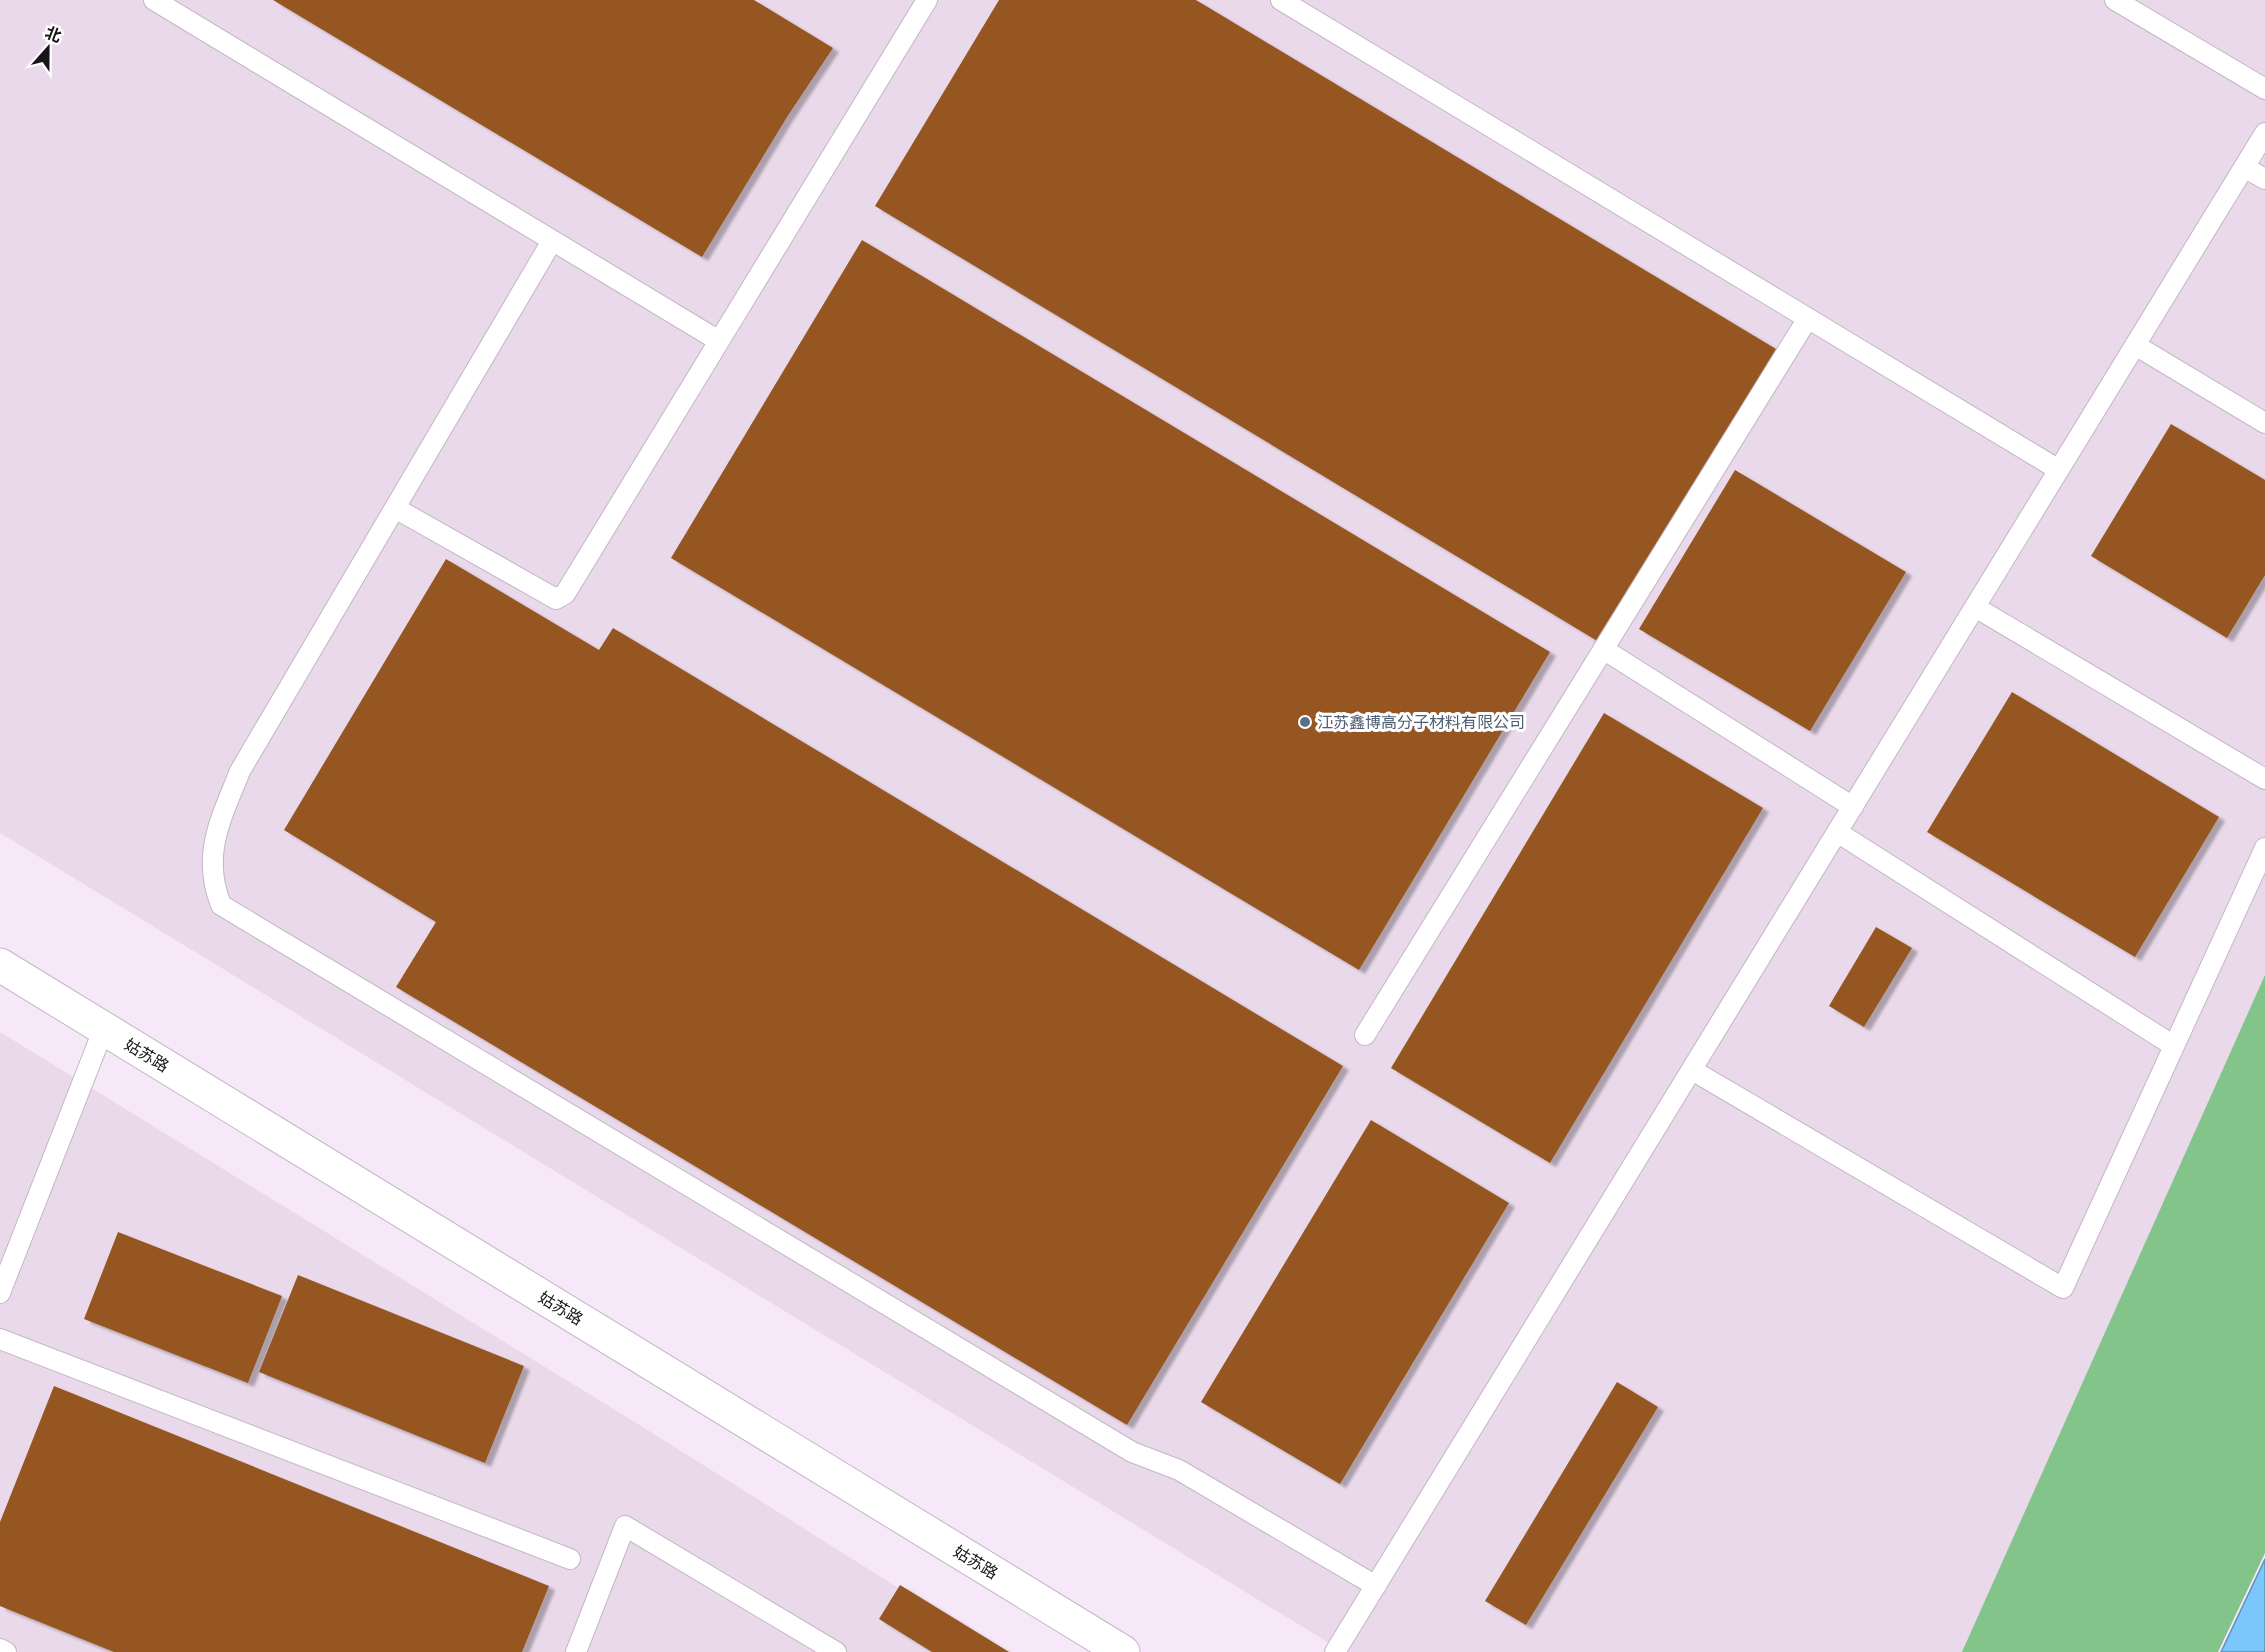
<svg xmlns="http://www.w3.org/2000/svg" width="2265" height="1652" font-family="'Titillium Web','Noto Sans SC',sans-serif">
	<defs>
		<filter id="shadow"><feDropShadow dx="6" dy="4" stdDeviation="1.5" flood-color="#0004"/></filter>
	</defs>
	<rect width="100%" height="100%" fill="#f6e8f8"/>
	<path fill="#ead9eb" d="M0,0H2265V975L2034,1652H1344L0,833Z
		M0,1032L646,1429L1000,1652H0Z"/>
	<path fill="#82c489" d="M2265,975V1553L2218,1652H1962Z"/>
	<path fill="#7bc7fc" stroke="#5d91b8" stroke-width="1.5" d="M2265,1559V1652H2221Z"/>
	<path fill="#955620" filter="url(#shadow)" d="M273,0H754L833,48L787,117L702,257Z
		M999,0H1196L1776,349L1599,642L875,206Z
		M862,240L1550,652L1359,970L671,558Z
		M2171,424L2265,480V575L2227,638L2091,556Z
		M1735,470L1906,572L1810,731L1639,629Z
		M446,559L599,650L613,628L1343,1066L1127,1425L396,987L436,922L284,830Z
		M2012,692L2219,817L2135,957L1927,832Z
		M1604,713L1763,808L1550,1163L1391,1068Z
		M1876,927L1912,948L1864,1027L1829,1006Z
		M1371,1120L1509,1203L1340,1484L1201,1402Z
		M118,1232L282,1296L248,1383L84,1319Z
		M298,1275L524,1366L485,1463L259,1372Z
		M1617,1382L1658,1407L1526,1625L1485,1601Z
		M54,1386L549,1586L522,1652H114L0,1606V1522Z
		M900,1585L1009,1652H932L879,1619Z"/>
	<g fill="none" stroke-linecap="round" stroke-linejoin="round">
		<g stroke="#c2b6c5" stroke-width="22">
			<path id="service" d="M154,0L719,341
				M1281,0L2059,470
				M2115,0L2265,89
				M2244,167L2265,179
				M552,241L240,771C221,819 201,854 221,905L1132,1452L1179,1470L1376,1586
				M2135,345L2265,423
				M395,508L556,599L565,594L927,0
				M1975,607L2265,779
				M1603,649L1853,807
				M1837,832L2174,1046
				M1365,1035L1808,318
				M1692,1070L2063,1288L2265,848
				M0,1293L104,1028
				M0,1339L570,1559
				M0,1649L6,1652
				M576,1652L625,1526L836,1652
				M1335,1652L2265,133"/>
		</g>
		<g stroke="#c2b6c5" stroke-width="35">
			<path id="tertiary" d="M0,965L1123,1652"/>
		</g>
		<use href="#service" stroke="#fff" stroke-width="20"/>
		<use href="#tertiary" stroke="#fff" stroke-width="33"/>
	</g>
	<circle fill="#5c6f8a" stroke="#fff" stroke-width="2" cx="1305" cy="722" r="6"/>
	<g text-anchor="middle" stroke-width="6" stroke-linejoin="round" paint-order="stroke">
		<g font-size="16" fill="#4e5e75" stroke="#fff" text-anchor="start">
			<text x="1317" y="728">江苏鑫博高分子材料有限公司</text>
		</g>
		<g font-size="16" fill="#181419" stroke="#fff">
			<text transform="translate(147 1055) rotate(31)" y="6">姑苏路</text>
			<text transform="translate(561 1308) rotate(31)" y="6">姑苏路</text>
			<text transform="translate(976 1562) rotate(31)" y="6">姑苏路</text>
		</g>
	</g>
	<g transform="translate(48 48) rotate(21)" stroke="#ffffff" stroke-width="4.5" paint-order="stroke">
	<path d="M0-4.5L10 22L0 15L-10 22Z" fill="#181419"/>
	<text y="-9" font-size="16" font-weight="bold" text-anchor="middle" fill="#181419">北</text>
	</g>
</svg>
